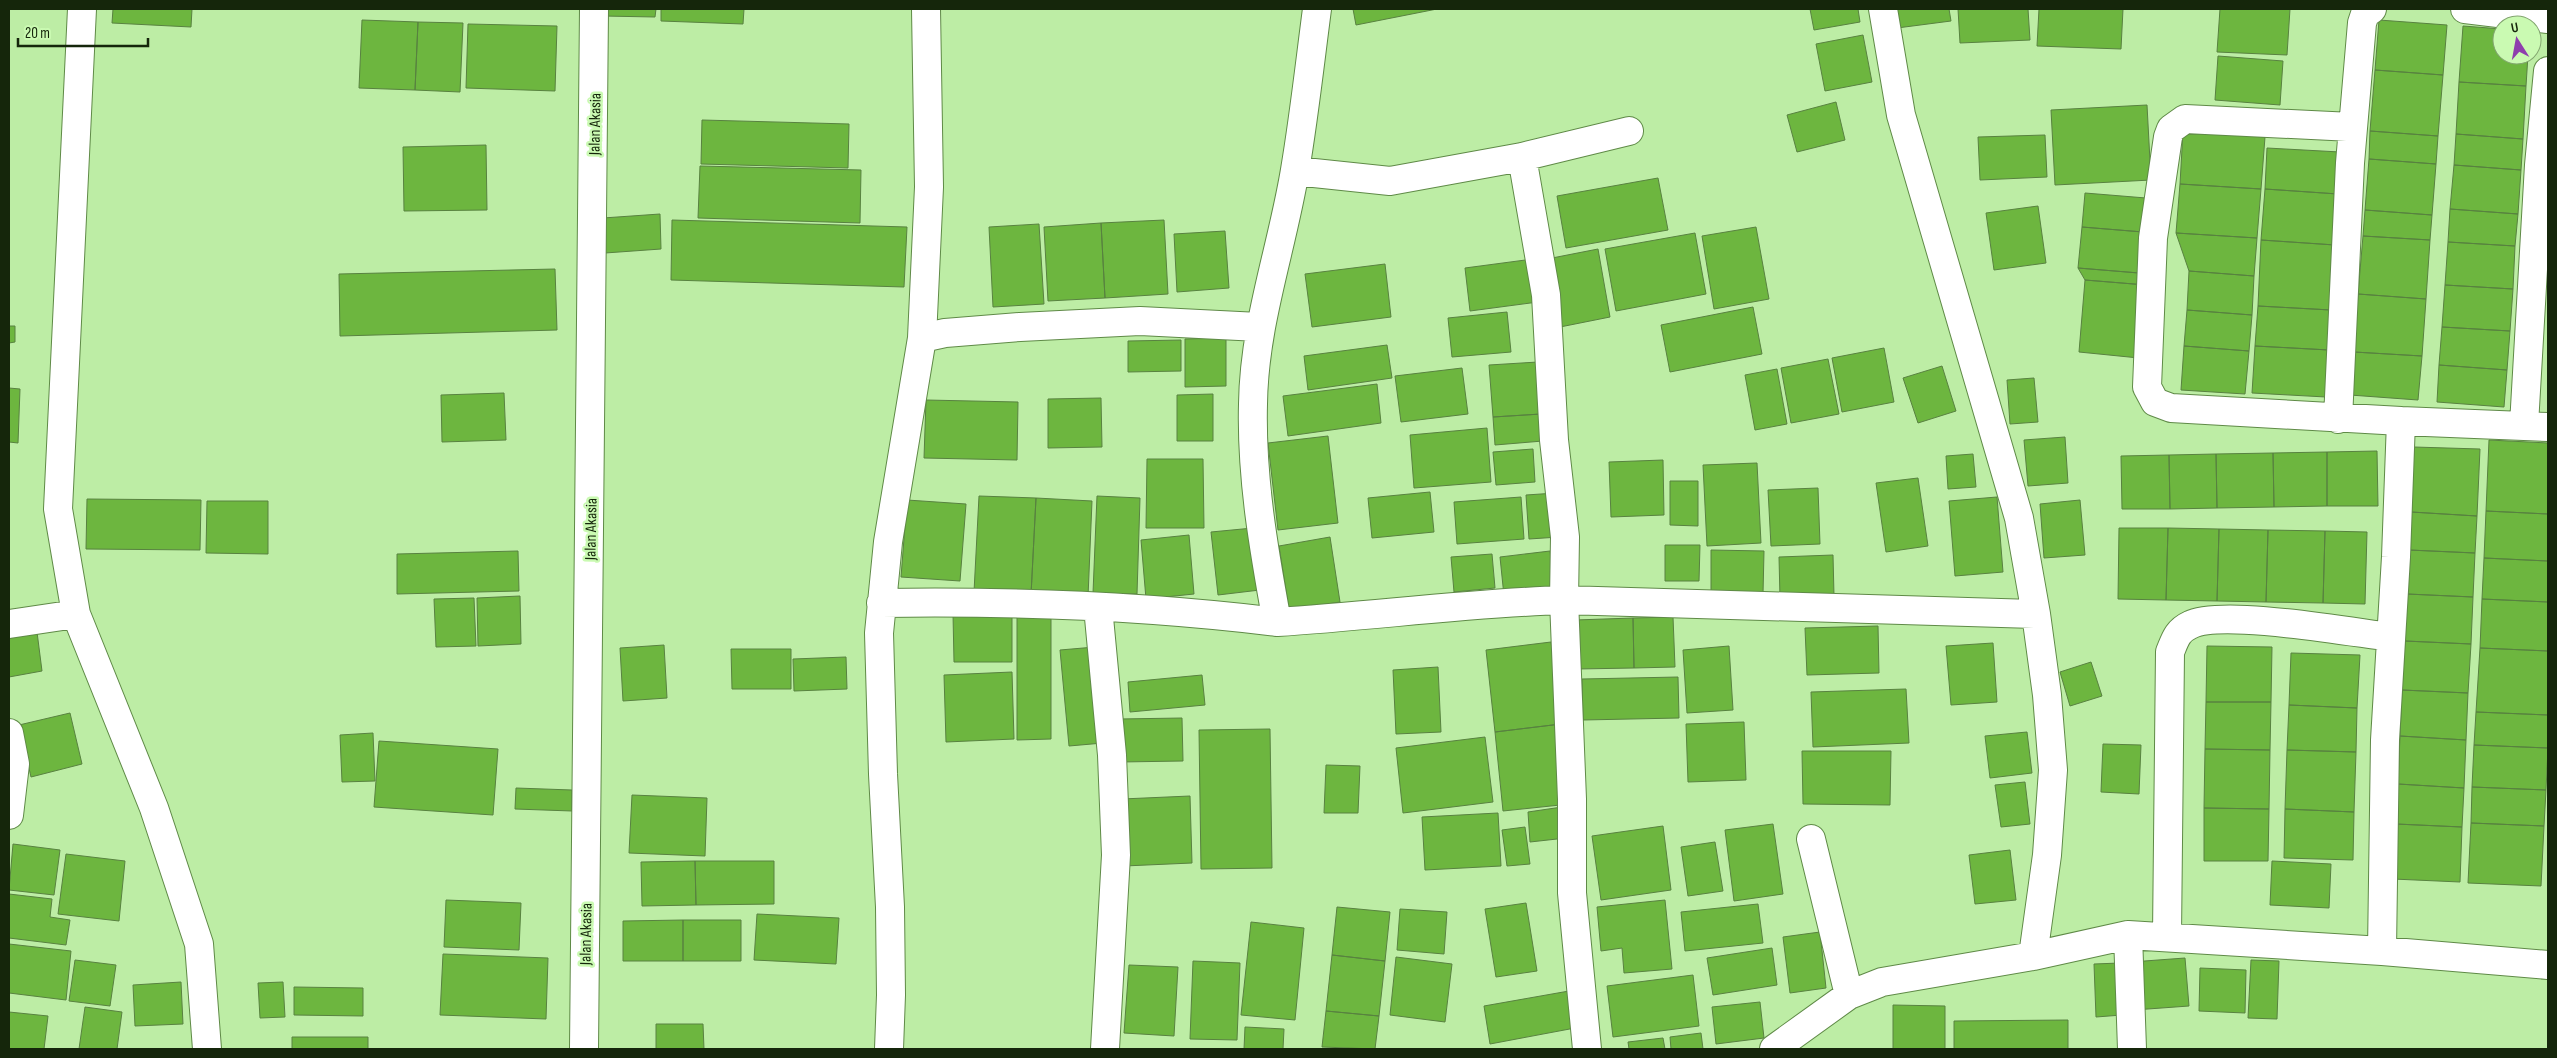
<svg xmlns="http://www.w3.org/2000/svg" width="2557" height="1058" font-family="'Sofia Sans Condensed',sans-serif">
	<rect width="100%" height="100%" fill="#bdeda5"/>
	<path fill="#6db63f" stroke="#588240" d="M113,9H192L191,27L112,23Z
		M603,9H656L655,17L603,16Z
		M661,9H744L743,24L661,21Z
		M1353,9H1437L1356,25Z
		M1810,9H1858L1860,22L1814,30Z
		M1895,9H1949L1951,21L1897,28Z
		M1958,9H2028L2030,40L1960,43Z
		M2039,9H2123L2121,49L2037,46Z
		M2220,9H2290L2287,55L2217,52Z
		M362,20L418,22L415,90L359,88Z
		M2379,20L2447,25L2443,75L2375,70Z
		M418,22L463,23L460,92L415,90Z
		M468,24L557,26L555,91L466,88Z
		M2463,26L2502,29V55H2528L2526,86L2459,82Z
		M1863,35L1872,82L1825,91L1816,44Z
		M2218,56L2283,61L2280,105L2215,100Z
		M2375,70L2443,75L2438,136L2370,131Z
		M2459,82L2526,86L2523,139L2456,134Z
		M1836,102L1845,140L1797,152L1787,115Z
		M2147,105L2151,180L2055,185L2051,110Z
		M702,120L849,124L848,168L701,164Z
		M2183,131L2265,137L2261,189L2180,184Z
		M2370,131L2438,136L2436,164L2369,159Z
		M2456,134L2523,139L2521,170L2454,165Z
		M2045,135L2047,177L1980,180L1978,137Z
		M486,145L487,210L404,211L403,147Z
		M2267,148L2340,152L2338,194L2265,189Z
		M2369,159L2436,164L2432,215L2365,210Z
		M2454,165L2521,170L2518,214L2450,209Z
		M700,166L861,170L860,223L698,218Z
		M1658,178L1668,230L1566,248L1557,196Z
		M2180,184L2261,189L2257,238L2176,233Z
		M2265,189L2338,194L2335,245L2261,240Z
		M2085,193L2146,198L2143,232L2082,227Z
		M2038,206L2046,263L1994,270L1986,213Z
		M2450,209L2518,214L2515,246L2448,242Z
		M2365,210L2432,215L2430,240L2363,236Z
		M660,214L661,249L605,253L603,218Z
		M672,220L907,227L904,287L671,280Z
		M1164,220L1168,294L1105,298L1101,223Z
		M1101,223L1105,298L1048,301L1044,227Z
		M1039,224L1044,304L993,307L989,227Z
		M1756,227L1769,299L1714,309L1702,236Z
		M2082,227L2143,232L2139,273L2078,268Z
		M1225,231L1229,288L1177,292L1174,234Z
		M1695,233L1706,294L1616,311L1605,249Z
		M2176,233L2257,238L2254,276L2189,271Z
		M2363,236L2430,240L2426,299L2358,294Z
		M2261,240L2335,245L2331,310L2258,306Z
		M2448,242L2515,246L2513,289L2445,285Z
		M1598,249L1610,317L1560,327L1547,259Z
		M1533,259L1538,302L1470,311L1465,268Z
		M1385,264L1391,317L1312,327L1305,274Z
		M2078,268L2139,273L2146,285L2085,280Z
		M555,269L557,330L340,336L339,274Z
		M2189,271L2254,276L2252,315L2187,310Z
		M2085,280L2146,285L2139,358L2079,352Z
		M2445,285L2513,289L2510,331L2442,327Z
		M2358,294L2426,299L2422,356L2354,352Z
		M2258,306L2331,310L2329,350L2255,346Z
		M1753,307L1762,354L1670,372L1661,325Z
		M2187,310L2252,315L2249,351L2184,346Z
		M1507,312L1511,352L1452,357L1448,318Z
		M9,326H15V342L9,343Z
		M2442,327L2510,331L2507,370L2439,365Z
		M1226,338V386L1185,387V339Z
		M1181,340V371L1128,372V341Z
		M1387,345L1392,378L1308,390L1304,356Z
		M2184,346L2249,351L2245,394L2181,390Z
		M2255,346L2329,350L2326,397L2252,393Z
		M1884,348L1894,402L1842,412L1832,358Z
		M2354,352L2422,356L2418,400L2350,395Z
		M1828,359L1839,414L1791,423L1781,368Z
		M1538,362L1541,414L1493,417L1489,365Z
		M2439,365L2507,370L2504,407L2437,402Z
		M1942,366L1956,411L1918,423L1903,378Z
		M1462,368L1468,414L1401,422L1395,376Z
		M1777,369L1787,424L1755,430L1745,375Z
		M2034,378L2038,422L2010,424L2007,380Z
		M1377,384L1381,423L1288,436L1283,396Z
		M9,388L20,389L18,443L9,442Z
		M504,393L506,440L442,442L441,395Z
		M1213,394V441H1177V395Z
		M1101,398L1102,447L1048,448V399Z
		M926,400L1018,402L1017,460L924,458Z
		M1541,414L1543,441L1495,445L1493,417Z
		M1487,428L1491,482L1414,488L1410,435Z
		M1328,436L1338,523L1278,530L1268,443Z
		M2065,437L2068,483L2028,486L2024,440Z
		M2489,440L2548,443V514L2486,511Z
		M2414,447L2480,449L2477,516L2411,512Z
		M1533,449L1535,482L1496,485L1493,452Z
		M2377,451L2378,506H2327V452Z
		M2327,452V506L2274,507L2273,453Z
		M2273,453L2274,507L2217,508L2216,454Z
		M1973,454L1976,487L1948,489L1946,456Z
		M2216,454L2217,508L2170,509L2169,455Z
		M2169,455L2170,509H2122L2121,456Z
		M1147,459H1203L1204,528H1146Z
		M1663,460L1664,515L1611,517L1609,462Z
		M1757,463L1761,543L1707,546L1703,465Z
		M1918,478L1928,546L1886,552L1876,483Z
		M1670,481H1698V526L1670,525Z
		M1818,488L1820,544L1771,546L1768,490Z
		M1430,492L1434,532L1372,538L1368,498Z
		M1556,493L1559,537L1529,539L1526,495Z
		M979,496L1036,498L1031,595L974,592Z
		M1097,496L1140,498L1137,594L1093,593Z
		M1521,497L1524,539L1457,544L1454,502Z
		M1997,497L2003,572L1955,576L1949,501Z
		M1036,498L1092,501L1088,597L1031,595Z
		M87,499L201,500L200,550L86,549Z
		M907,500L966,504L960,581L901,577Z
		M2080,500L2085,555L2044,558L2040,504Z
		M207,501H268V554L206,553Z
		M2486,511L2548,514V561L2484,558Z
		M2411,512L2477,516L2475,553L2409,550Z
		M1253,528L1260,590L1218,595L1211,532Z
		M2119,528H2168L2166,600L2118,599Z
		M2168,528L2219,529L2217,601L2166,600Z
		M2219,529L2268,530L2266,602L2217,601Z
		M2268,530L2325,531L2323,603L2266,602Z
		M2325,531L2367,532L2365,604L2323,603Z
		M1189,535L1194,594L1146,599L1141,540Z
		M1330,537L1340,602L1289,610L1279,546Z
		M1665,545H1700L1699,581H1665Z
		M1711,550L1764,551L1763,594L1711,593Z
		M2409,550L2475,553L2473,597L2407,594Z
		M518,551L519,591L397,594V554Z
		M1550,551L1555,591L1504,596L1500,557Z
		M1492,554L1495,588L1454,592L1451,557Z
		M1833,555L1834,596L1780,598L1779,557Z
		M2484,558L2548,561V602L2482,599Z
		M2407,594L2473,597L2471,644L2405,641Z
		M520,596L521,644L478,646L477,598Z
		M474,598L476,646L436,647L434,599Z
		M2482,599L2548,602V651L2480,648Z
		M1017,611H1051V739L1017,740Z
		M953,614H1012V662H954Z
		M1673,617L1675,667L1634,668L1633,618Z
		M1633,618L1634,668L1577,669L1575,620Z
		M1878,626L1879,673L1807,675L1805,628Z
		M37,632L42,671L9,677V636Z
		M2405,641L2471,644L2468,693L2402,690Z
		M1551,642L1561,724L1495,732L1486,650Z
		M1993,643L1997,702L1951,705L1946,646Z
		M664,645L667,698L623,701L620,648Z
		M1729,646L1733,710L1687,713L1683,650Z
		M2207,646L2272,647L2271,702H2206Z
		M1095,647L1103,743L1069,746L1060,650Z
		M2480,648L2548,651V715L2476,712Z
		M731,649H791V689H732Z
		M2291,653L2360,655L2357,708L2289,705Z
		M846,657L847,689L794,691L793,659Z
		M2091,662L2102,696L2070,706L2060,672Z
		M1438,667L1441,732L1396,734L1393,670Z
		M1012,672L1014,739L946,742L944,675Z
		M1202,675L1205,705L1130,712L1128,682Z
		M1678,677L1679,718L1583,720L1582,679Z
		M1906,689L1909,743L1813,747L1811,692Z
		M2402,690L2468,693L2466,740L2400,736Z
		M2206,702H2271L2270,750L2205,749Z
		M2289,705L2357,708L2356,752L2287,750Z
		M2476,712L2548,715V748L2474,745Z
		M70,713L82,764L31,777L19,725Z
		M1182,718L1183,761L1120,762L1119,719Z
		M1744,722L1746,780L1688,782L1686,724Z
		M1561,724L1570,804L1503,811L1495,732Z
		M1270,729L1272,868L1201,869L1199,730Z
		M2027,732L2032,773L1990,778L1985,736Z
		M373,733L375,781L342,782L340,735Z
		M2400,736L2466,740L2464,788L2398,784Z
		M1485,737L1493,802L1403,813L1396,748Z
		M379,741L498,749L493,815L374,807Z
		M2103,744L2141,745L2139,794L2101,792Z
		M2474,745L2548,748L2546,790L2472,787Z
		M2205,749L2270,750L2269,809L2204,808Z
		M2287,750L2356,752L2354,812L2285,809Z
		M1802,751H1891L1890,805L1803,804Z
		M1326,765L1360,766L1358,813H1324Z
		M2025,782L2030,824L2001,827L1995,785Z
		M2398,784L2464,788L2462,827L2396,824Z
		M2472,787L2546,790L2544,826L2471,823Z
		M516,788L572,790V811L515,809Z
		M632,795L707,798L705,856L629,853Z
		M1190,796L1192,863L1124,866L1122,799Z
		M1562,807L1566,838L1530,842L1528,812Z
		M2204,808L2269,809L2268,861H2204Z
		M2285,809L2354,812L2353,860L2284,858Z
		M1498,813L1501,866L1425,870L1422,817Z
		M2471,823L2544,826L2541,886L2468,883Z
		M1773,824L1783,894L1734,901L1725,830Z
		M2396,824L2462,827L2460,882L2393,879Z
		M1663,826L1671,890L1601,900L1592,836Z
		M1525,827L1530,864L1507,866L1502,830Z
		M1715,842L1723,891L1688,896L1681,847Z
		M13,844L60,850L54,895L9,890Z
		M2010,850L2016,900L1975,904L1969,855Z
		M66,854L125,861L119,921L58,914Z
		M695,861H774V904L696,905Z
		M695,861L696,905L642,906L641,862Z
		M2272,861L2331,864L2329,908L2270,905Z
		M9,894L52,899L50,917L70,920L66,945L9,938Z
		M446,900L521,903L519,950L444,947Z
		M1665,900L1672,969L1624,973L1622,948L1601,951L1597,907Z
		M1526,903L1537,971L1496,977L1485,909Z
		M1758,904L1763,943L1685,951L1681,912Z
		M1337,907L1390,912L1385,961L1332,955Z
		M1400,909L1447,912L1444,954L1397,950Z
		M757,914L839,918L836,964L754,960Z
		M683,920V961H623V921Z
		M683,920H741V961H683Z
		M1251,922L1304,928L1295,1020L1241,1015Z
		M1820,932L1826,988L1790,993L1783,937Z
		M9,944L71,951L66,1000L9,993Z
		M1772,948L1777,985L1713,995L1707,958Z
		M443,954L548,958L546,1019L440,1015Z
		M1332,955L1385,961L1379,1016L1326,1011Z
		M1396,957L1452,964L1445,1022L1390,1015Z
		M2185,958L2189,1006L2134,1010L2131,962Z
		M75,960L116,965L110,1006L69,1001Z
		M2251,960L2279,961L2277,1019L2248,1018Z
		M1193,961L1240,963L1237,1040L1190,1039Z
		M2120,963L2122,1015L2096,1017L2094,964Z
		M1129,965L1178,967L1174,1036L1124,1033Z
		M2200,968L2246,970L2245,1013L2199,1011Z
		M1693,975L1699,1026L1613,1037L1607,986Z
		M181,982L183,1024L135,1026L133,985Z
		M283,982L285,1017L260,1018L258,983Z
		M294,987L363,988V1016L294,1015Z
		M1569,991L1575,1028L1490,1044L1484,1006Z
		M1760,1002L1764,1038L1716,1044L1712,1007Z
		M1893,1005L1945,1006V1049H1893Z
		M85,1007L122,1012L117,1049H79Z
		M1326,1011L1379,1016L1375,1049L1322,1047Z
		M9,1012L48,1016L44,1049H9Z
		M2068,1020V1049H1954V1021Z
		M656,1024H703L704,1049H656Z
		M1245,1027L1284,1029L1283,1049H1244Z
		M1701,1033L1703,1049H1671L1670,1037Z
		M292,1037H368V1049H292Z
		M1663,1038L1665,1049H1629L1628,1042Z"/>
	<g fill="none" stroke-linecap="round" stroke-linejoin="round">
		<g stroke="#5f8a47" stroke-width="30">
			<path id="minor" d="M82,9L58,509L76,614L154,808L199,944L207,1049
				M1317,9C1310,62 1304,117 1295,170C1282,249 1254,323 1253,404C1251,477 1264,551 1277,622C1373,616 1468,603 1564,600L2036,614
				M1883,9L1901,115L2019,518L2036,614L2047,695L2053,770L2047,855L2033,956
				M2465,9L2548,19
				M2352,127L2185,119L2171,129L2168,137L2153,238L2147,387L2155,402L2171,408L2401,421
				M1522,157L1546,295L1554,440L1565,537L1564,600L1572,799V893L1587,1049
				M1295,171L1390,181L1522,157L1629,131
				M922,338L929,187L926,9
				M2338,419L2350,163L2362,23L2365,14L2372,9
				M2524,425L2539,165L2548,71
				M881,603C1013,601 1146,606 1277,622
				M1098,607L1112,755L1116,855L1105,1049
				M9,624L76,614
				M9,733L15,764L9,815
				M1811,839L1849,995
				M2128,935L2132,1049
				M2167,936L2170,652C2175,640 2177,631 2190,625C2221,609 2350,632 2391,637
				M2382,951L2385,740L2396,557L2401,421L2548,427
				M584,1049L594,9
				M889,1049L891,995L890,907L883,774L879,633L888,542L922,338L945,333L1020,327L1140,321L1259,327
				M1774,1049L1849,995L1882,982L2033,956L2128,935L2382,951L2548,965"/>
		</g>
		<use href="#minor" stroke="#fff" stroke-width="28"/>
	</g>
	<g text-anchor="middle" stroke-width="5" stroke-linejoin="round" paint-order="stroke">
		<g font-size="16" fill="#15260b" stroke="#cafab2">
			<text transform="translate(594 124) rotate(-89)" y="6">Jalan Akasia</text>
			<text transform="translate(590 529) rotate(-89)" y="6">Jalan Akasia</text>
			<text transform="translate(585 934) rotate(-89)" y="6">Jalan Akasia</text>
		</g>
	</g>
	<rect width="2557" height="1058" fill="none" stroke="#15260b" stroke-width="20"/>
	<g transform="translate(2517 40) rotate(349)"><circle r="24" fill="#cafab2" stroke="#82a56f"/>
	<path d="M0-4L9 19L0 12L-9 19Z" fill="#8e3ead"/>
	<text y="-8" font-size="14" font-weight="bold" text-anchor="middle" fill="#15260b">U</text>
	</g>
	<path d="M18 38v8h130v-8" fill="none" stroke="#15260b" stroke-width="2.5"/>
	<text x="25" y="38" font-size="15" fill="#15260b" stroke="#cafab2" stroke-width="4" paint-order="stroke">20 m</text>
</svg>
